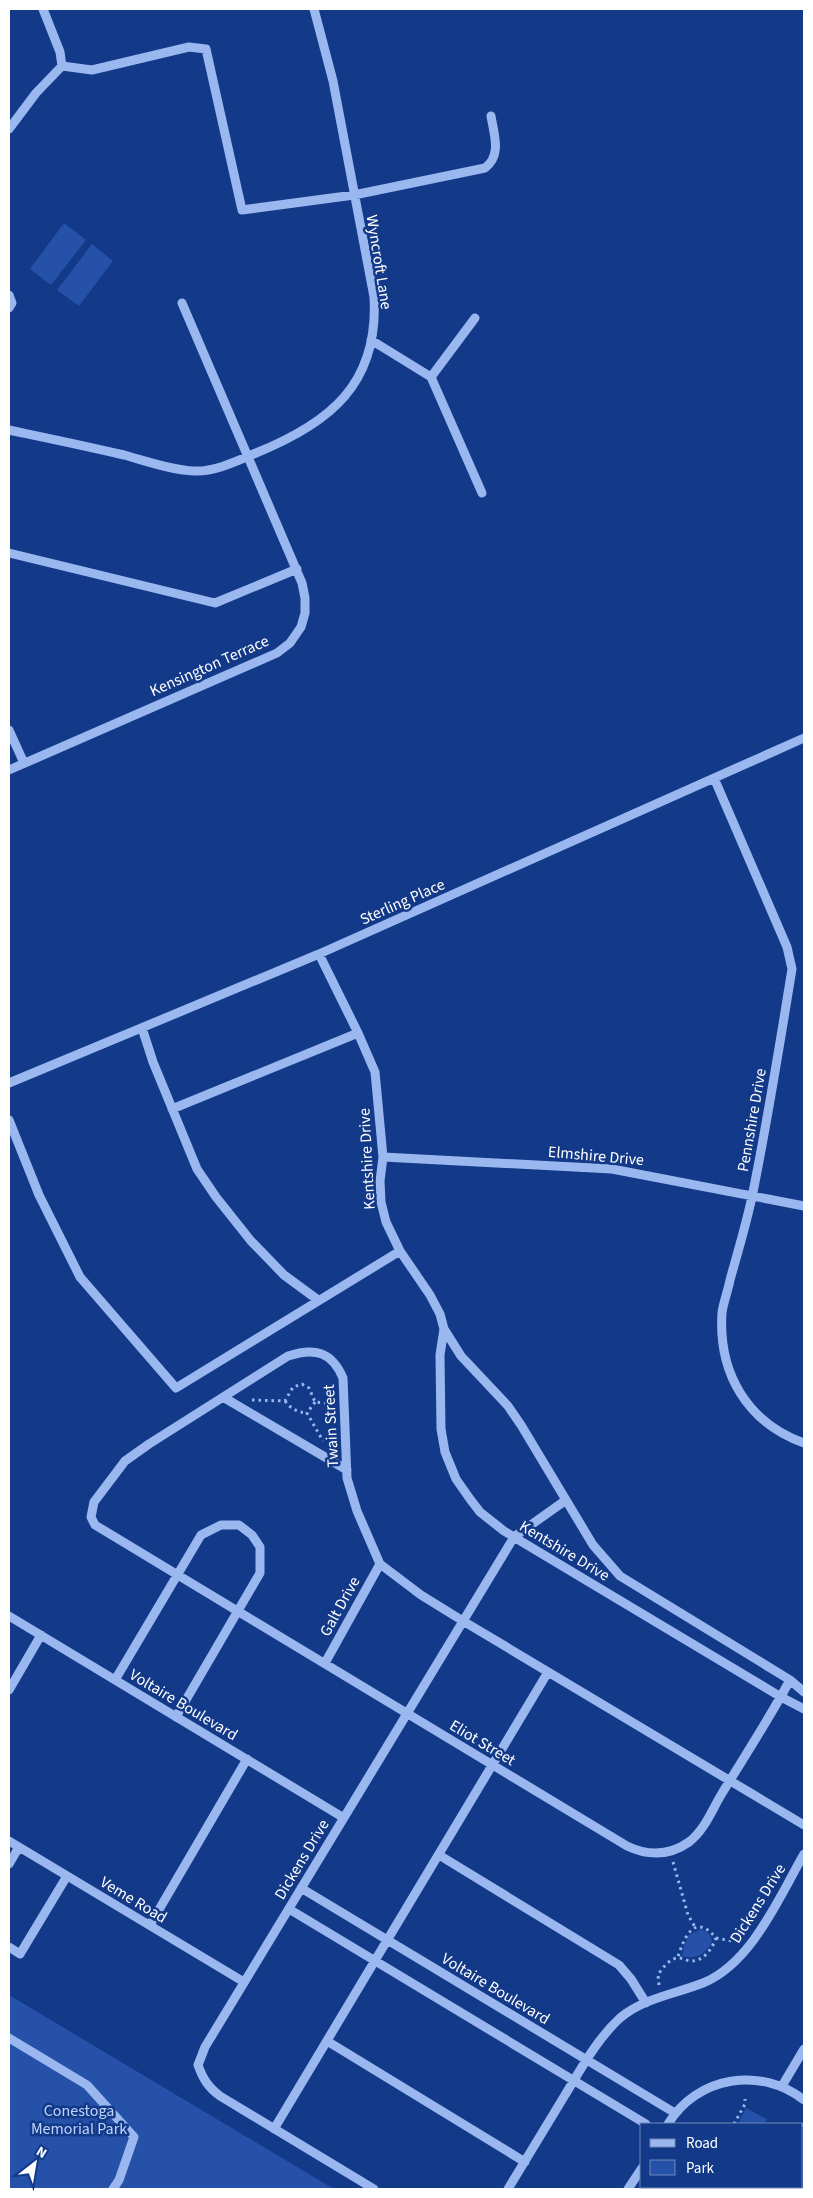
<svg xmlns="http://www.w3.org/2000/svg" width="813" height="2198" font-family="'Source Sans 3',sans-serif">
	<rect width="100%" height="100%" fill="#133989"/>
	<path fill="#2551a8" d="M64,223L86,240L51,285L30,269Z
		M92,244L113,261L79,306L57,290Z
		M701,1929C708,1932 711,1935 712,1942C705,1954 696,1960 682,1956L684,1946L689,1935Z
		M9,1995L334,2189H9Z
		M746,2108L767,2119L764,2124H738Z"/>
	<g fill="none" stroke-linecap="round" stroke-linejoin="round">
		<path stroke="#9ab7f0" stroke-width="3" stroke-dasharray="2.5 4" stroke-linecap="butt" d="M252,1400L285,1401L293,1387L302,1384L309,1388L315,1402L334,1404
			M285,1401C291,1409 297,1412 307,1413
			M315,1402L307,1413L323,1441
			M673,1862L688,1915L695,1927
			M716,1938L738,1942
			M659,1985L658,1975C662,1968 671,1957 679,1958C683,1958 687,1961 691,1961C704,1961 712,1949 716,1938C695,1912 684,1937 678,1957
			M734,2124L745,2104V2099
			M802,2126L804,2122
			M726,2187L730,2189
			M754,2189L757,2187"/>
		<path stroke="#9ab7f0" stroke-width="9" d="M62,66L92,70L189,47L206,49L242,210L354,195L485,168C502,155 494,135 491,116
			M9,129L36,93L62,66L60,52L43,9
			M9,295L12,303L9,308
			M371,340L431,377L475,318
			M431,377L482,493
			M9,430C47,438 86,446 124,455C146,461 171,470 194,471C215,472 237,461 256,453C330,423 379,384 374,297L333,81L314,9
			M9,553L215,603L297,569
			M9,730L24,763
			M9,770L277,653L290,643L301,627L305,613V598L302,583L182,303
			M714,778L787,947L792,969C780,1043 768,1118 753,1192C747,1222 738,1251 730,1280C728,1291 723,1303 722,1313C718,1374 748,1423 804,1443
			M319,954L358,1033L375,1072L383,1157L380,1181L381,1202L386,1222L400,1251L430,1295L440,1314L444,1329L461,1356L508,1406L521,1425L593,1545L620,1576L790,1680L804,1692
			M142,1028L153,1062L197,1169L216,1197L251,1241L284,1275L318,1300
			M9,1083L319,954L804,738
			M172,1109L358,1033
			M9,1120L39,1195L80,1277L176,1388L400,1251
			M383,1157L612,1169L804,1206
			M444,1329L440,1355L441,1429L445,1452L456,1479L470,1499L480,1512L504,1531L781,1697L804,1709
			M223,1397L347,1470
			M9,1616L344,1818
			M325,1663L380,1564
			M115,1680L201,1535L221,1525H239L252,1535L260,1547V1573L176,1717
			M790,1680C769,1719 744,1757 721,1795C712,1810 704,1831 689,1842C669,1856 648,1856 627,1846L95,1525L91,1517L94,1502L125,1461L149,1444L288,1356C315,1347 332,1352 343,1378L347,1478L357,1511L380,1564L421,1595L463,1621L804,1825
			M9,1690L41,1635
			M9,1841L244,1982
			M439,1855L619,1965L631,1979L646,2003
			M9,1864L19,1847
			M301,1888L675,2113
			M289,1909L646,2124
			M150,1925L247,1759
			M9,1947L20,1954L67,1876
			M9,2038L87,2085L134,2137L119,2180L113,2189
			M327,2041L525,2162
			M782,2086L804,2049
			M668,2124C697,2076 761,2066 804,2100
			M274,2129L548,1672
			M374,2189L220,2096C208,2087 203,2079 198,2065L205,2047L514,1537L566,1500
			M508,2189C527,2158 546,2126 565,2095C581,2069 597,2039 620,2018C644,1998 675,1994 703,1983C752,1963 779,1897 804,1854
			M628,2189L642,2168"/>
	</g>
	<g text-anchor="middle" stroke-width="5" stroke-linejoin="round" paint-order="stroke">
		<g font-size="16" fill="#fff" stroke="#133989">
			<text transform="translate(380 262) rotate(81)" y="6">Wyncroft Lane</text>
			<text transform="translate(209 665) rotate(-24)" y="6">Kensington Terrace</text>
			<text transform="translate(402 901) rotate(-24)" y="6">Sterling Place</text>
			<text transform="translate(751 1120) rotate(-80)" y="6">Pennshire Drive</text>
			<text transform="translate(596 1155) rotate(5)" y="6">Elmshire Drive</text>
			<text transform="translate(366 1159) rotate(-93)" y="6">Kentshire Drive</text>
			<text transform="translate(330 1426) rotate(-93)" y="6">Twain Street</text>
			<text transform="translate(565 1550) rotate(31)" y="6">Kentshire Drive</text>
			<text transform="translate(339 1606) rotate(-61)" y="6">Galt Drive</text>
			<text transform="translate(184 1704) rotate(31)" y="6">Voltaire Boulevard</text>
			<text transform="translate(483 1742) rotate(31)" y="6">Eliot Street</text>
			<text transform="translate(301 1859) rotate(-59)" y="6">Dickens Drive</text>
			<text transform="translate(134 1899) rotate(31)" y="6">Veme Road</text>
			<text transform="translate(757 1903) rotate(-58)" y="6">Dickens Drive</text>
			<text transform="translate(496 1988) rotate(31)" y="6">Voltaire Boulevard</text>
		</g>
		<g font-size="16" fill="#c0d4fc" stroke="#133989">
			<text x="79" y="2116">Conestoga<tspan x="79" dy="18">Memorial Park</tspan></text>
		</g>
	</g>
	<rect width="813" height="2198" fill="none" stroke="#ffffff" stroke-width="20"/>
	<rect x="640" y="2123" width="162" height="65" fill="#133989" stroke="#7188b8"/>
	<rect x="650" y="2139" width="25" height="8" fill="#9ab7f0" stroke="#7188b8"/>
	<text x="686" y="2148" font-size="15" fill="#ffffff">Road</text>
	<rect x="650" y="2160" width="25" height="15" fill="#2551a8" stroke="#7188b8"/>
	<text x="686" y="2173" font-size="15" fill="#ffffff">Park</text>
	<g transform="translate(35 2163) rotate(31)" stroke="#133989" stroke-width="4" paint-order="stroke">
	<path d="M0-4L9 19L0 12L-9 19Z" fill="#ffffff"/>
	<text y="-8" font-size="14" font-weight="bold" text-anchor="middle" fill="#ffffff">N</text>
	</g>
</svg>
